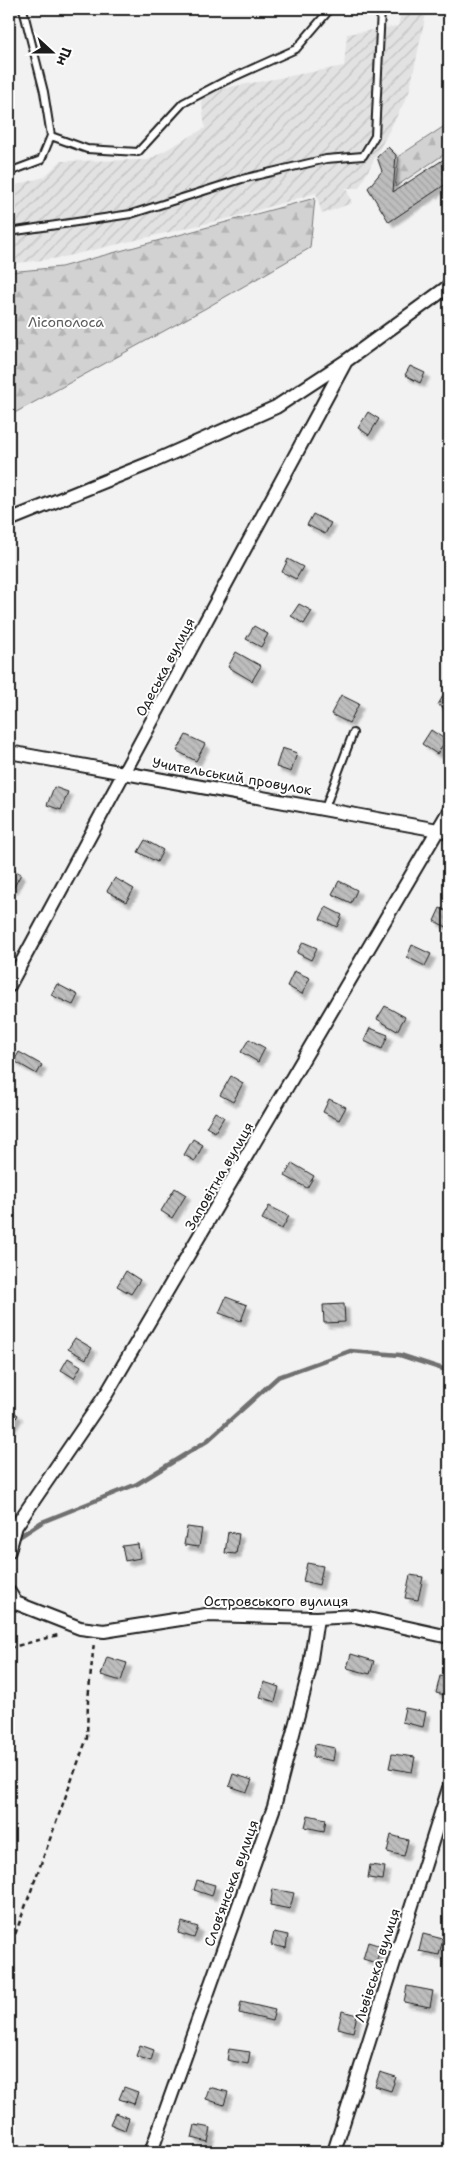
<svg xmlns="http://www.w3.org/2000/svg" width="458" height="2161" font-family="'Shantell Sans',sans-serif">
	<defs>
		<pattern id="industrial-furrows" width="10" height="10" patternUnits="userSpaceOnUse" patternTransform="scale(1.25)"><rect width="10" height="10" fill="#e2e2e2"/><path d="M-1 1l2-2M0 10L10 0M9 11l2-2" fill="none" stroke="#c1c1c1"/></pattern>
		<pattern id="forest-firs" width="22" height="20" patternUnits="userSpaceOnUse" patternTransform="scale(1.25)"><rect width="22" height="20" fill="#d2d2d2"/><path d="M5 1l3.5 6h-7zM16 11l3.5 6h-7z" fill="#b4b4b4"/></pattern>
		<pattern id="building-back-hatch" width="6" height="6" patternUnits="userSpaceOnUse" patternTransform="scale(1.25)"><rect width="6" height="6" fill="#bdbdbd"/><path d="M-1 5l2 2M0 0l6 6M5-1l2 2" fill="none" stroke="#a2a2a2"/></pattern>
		<filter id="shadow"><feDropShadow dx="4.5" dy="4.5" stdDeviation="1" flood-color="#0004"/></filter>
	</defs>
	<rect width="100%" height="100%" fill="#f2f2f2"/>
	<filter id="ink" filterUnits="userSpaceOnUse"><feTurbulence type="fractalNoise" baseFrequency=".02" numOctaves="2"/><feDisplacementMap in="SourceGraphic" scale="10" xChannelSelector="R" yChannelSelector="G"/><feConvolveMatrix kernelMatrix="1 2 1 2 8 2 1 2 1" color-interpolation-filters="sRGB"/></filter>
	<g filter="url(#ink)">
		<path fill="url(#industrial-furrows)" d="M402,9H427L409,93L359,188H346L352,203L322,214L316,193L238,216L59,258L9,264V187L44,177L61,161L148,160L205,128L201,96L230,87L344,66L347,34L398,26Z"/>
		<path fill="url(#forest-firs)" stroke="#777" d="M449,123V151L395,187L399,156Z
			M315,198L310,248L206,308L9,416V272L61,267Z"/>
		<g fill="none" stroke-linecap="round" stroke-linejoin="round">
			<path stroke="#707070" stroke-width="4.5" d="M16,1539L42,1522L137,1484L207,1441L278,1377L350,1351L400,1355L449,1371"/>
		</g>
		<path fill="url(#building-back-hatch)" stroke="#1c1c1c" filter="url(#shadow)" d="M388,147L396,155L393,192L449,156V182L389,222L368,188L382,171L377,157Z
			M410,366L425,373L420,383L405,375Z
			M368,412L379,419L369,435L358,428Z
			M313,514L331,523L325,534L307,525Z
			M288,559L303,567L296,579L282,572Z
			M299,604L312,611L304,624L291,616Z
			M254,626L268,634L261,647L246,639Z
			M236,652L261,666L252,681L228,667Z
			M445,692L449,695V711L438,705Z
			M341,695L359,704L349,723L331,714Z
			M431,730L446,740L437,754L422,744Z
			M186,735L205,744L196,761L177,751Z
			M282,748L297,753L291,772L276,767Z
			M54,787L68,792L61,810L47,805Z
			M145,840L163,850L157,862L138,852Z
			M10,868L21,874L13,889L9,887Z
			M115,878L134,889L126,902L107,891Z
			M339,881L357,890L351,903L332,894Z
			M326,907L342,915L337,927L320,919Z
			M440,908L449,912V928L434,921Z
			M303,942L317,948L311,960L297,953Z
			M412,945L431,954L425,966L407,957Z
			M294,971L310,978L302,994L287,986Z
			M57,984L78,995L73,1005L51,995Z
			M385,1006L405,1017L397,1031L377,1019Z
			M370,1028L388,1035L382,1049L364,1041Z
			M249,1039L265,1048L258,1062L241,1052Z
			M19,1052L42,1065L37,1074L14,1061Z
			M231,1076L243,1083L233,1102L220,1095Z
			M329,1099L346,1107L339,1120L323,1112Z
			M215,1112L224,1117L215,1132L206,1127Z
			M193,1139L203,1145L195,1161L184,1155Z
			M292,1163L314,1176L307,1188L285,1176Z
			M175,1188L186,1195L172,1218L161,1211Z
			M269,1206L289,1216L282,1229L262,1219Z
			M126,1271L140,1280L131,1294L117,1286Z
			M226,1297L247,1305L241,1321L219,1313Z
			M344,1304L345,1322L324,1323L323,1305Z
			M75,1338L92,1348L86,1359L68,1349Z
			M68,1358L81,1366L74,1378L61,1370Z
			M9,1409L18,1415L9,1430Z
			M187,1527L202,1529L199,1547L184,1545Z
			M228,1532L239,1534L236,1554L225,1553Z
			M138,1544L140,1558L125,1561L122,1546Z
			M307,1563L323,1566L319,1585L303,1581Z
			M410,1575L423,1577L418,1600L405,1598Z
			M351,1654L374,1661L370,1674L347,1668Z
			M107,1657L127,1663L121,1681L101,1675Z
			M440,1676L449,1678V1696L436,1693Z
			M264,1682L279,1687L275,1702L260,1697Z
			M405,1708L426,1712L423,1727L402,1722Z
			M315,1744L335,1748L333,1761L313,1757Z
			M392,1754L415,1757L412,1772L389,1768Z
			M233,1774L252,1780L247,1792L229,1786Z
			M308,1815L326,1819L324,1831L305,1827Z
			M391,1835L408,1840L404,1856L387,1852Z
			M370,1865L385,1867L383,1880L368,1878Z
			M197,1880L215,1885L212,1896L194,1890Z
			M273,1889L294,1893L290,1909L270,1905Z
			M182,1922L198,1927L194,1938L178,1933Z
			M274,1932L288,1935L286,1948L271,1945Z
			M423,1934L443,1939L439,1955L419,1951Z
			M368,1942L381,1946L376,1963L363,1959Z
			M407,1986L433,1991L430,2007L404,2002Z
			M241,2002L275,2010L272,2021L239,2013Z
			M342,2011L357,2015L353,2032L338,2028Z
			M140,2045L154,2050L151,2061L136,2056Z
			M229,2049L250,2052L248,2064L227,2060Z
			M380,2072L396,2077L391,2091L375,2086Z
			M124,2087L138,2092L134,2104L119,2099Z
			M209,2087L228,2092L224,2105L206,2099Z
			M115,2113L129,2118L125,2130L110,2124Z
			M195,2125L211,2128L208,2142L192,2138Z"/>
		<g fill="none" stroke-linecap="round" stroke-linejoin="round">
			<g stroke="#1c1c1c" stroke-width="10">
				<path id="service" d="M23,9L44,92L51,136L87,149L138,152L183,103L225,81L296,49L326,14L327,9
					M9,172L41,160L51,136
					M9,232L131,214L242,179L326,159L363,156L375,136L381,9
					M325,808L353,733"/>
			</g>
			<g stroke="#1c1c1c" stroke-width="16">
				<path id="minor" d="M9,520L150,463L276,407L346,361L449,286
					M9,752L449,832
					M9,986L346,361
					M9,1551L16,1526L107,1393L449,811
					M9,1592L16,1603L80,1628L104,1631L206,1615L317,1618L355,1616L449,1637
					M151,2152L274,1807L309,1672L317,1618
					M334,2152L449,1788"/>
			</g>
			<path stroke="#1c1c1c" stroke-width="2.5" stroke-dasharray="5 4" stroke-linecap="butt" d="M9,1648L58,1635
				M9,1951L87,1738L88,1700L94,1642"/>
			<use href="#service" stroke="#fff" stroke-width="6"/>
			<use href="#minor" stroke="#fff" stroke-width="12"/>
		</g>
	</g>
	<g text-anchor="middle" stroke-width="4" stroke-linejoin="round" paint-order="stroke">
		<g font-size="14" fill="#5c5c5c" stroke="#fff">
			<text x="66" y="327">Лісополоса</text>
		</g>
		<g font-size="14" fill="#1c1c1c" stroke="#fff">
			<text transform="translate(165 667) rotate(-62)" y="5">Одеська вулиця</text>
			<text transform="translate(232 776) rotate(10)" y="5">Учительський провулок</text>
			<text transform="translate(219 1176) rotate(-60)" y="5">Заповітна вулиця</text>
			<text x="276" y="1606">Островського вулиця</text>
			<text transform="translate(231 1883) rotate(-70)" y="5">Слов'янська вулиця</text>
			<text transform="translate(377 1965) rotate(-72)" y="5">Львівська вулиця</text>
		</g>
	</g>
	<rect width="458" height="2161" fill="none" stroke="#fff" stroke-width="30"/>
	<rect x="15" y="15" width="428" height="2131" fill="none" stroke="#1c1c1c" stroke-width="2" filter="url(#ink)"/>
	<g transform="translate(52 52) rotate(111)" stroke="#ffffff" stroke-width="4" paint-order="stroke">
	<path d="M0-4L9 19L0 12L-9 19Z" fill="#1c1c1c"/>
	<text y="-8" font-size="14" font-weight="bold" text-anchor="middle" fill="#1c1c1c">Пн</text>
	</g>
</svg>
